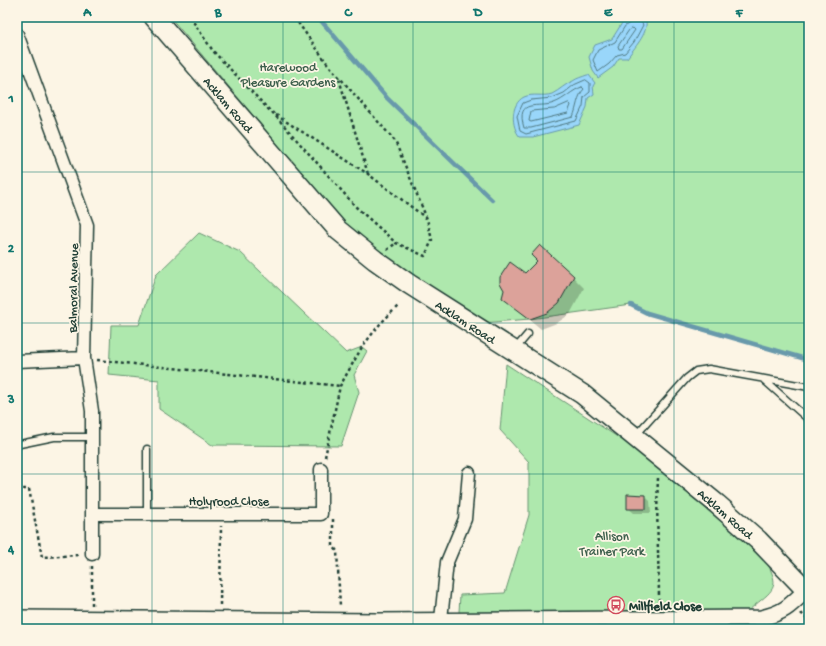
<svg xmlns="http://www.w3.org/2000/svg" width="826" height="646" font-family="'Gochi Hand',sans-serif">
	<rect width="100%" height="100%" fill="#fcf5e5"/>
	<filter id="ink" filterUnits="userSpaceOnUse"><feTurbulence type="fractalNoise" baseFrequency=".025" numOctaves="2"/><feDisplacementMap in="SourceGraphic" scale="8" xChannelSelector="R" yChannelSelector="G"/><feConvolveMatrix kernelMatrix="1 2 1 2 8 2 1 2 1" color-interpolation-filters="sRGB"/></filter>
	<g filter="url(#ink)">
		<path fill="#aee8ad" stroke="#669270" d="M170,17H809V360L647,313L631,305L530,319L481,323L418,282L343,222Z
			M199,233L240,252L346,353L362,347L367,351L354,375L359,392L341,446L212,445L159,409V380L109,375L111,325H139L156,275Z
			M506,364L642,453L766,561C780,586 775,589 755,605C746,612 738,621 730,629H458L460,595L505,593L529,515V462L500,430Z"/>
		<path fill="#99d6fa" stroke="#6899ab" d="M632,17L646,21C648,34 634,48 627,58H619L613,67L598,78L593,71L589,57L595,45L612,39L622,23Z
			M587,75H589L595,83L593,86L594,94L588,98L587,107L579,125L533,137H520C511,127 510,104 524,97C533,93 543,97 552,94C560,90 565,84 573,81C577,78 582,77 587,75Z"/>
		<path fill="#0003" d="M525,274L573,277L584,288L570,314L557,323L541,329L504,298Z
			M645,496L650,501L651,513H634L628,508Z"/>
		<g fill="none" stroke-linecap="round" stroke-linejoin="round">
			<path stroke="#507a83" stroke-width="1" d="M634,17L633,21L625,26L615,42L598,50L593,60L598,72L609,64L617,55L625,53L634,42L643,25L638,17
				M633,28L635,30L622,49H619L618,46L629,30Z
				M586,80L590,83V92L584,97L583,106L576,121L526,134L520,131L517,116L523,103L531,100L552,98L564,93L574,85Z
				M582,87L584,89C577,96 577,108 573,117L531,128H524C515,97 539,109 554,103C565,99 572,90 582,87Z
				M569,103L571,105L568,113L531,122L529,121L531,111L554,109Z"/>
			<path stroke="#6899ab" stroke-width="4.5" d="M318,17L387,98L492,200
				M631,305L647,313L809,360"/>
		</g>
		<path fill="#dca29a" stroke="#1f3d34" d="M540,245L574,276L559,303L547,313L530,319L502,298L504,290L500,283V277L510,262L525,273L537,261L531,255Z
			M627,494L646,495V509H627Z"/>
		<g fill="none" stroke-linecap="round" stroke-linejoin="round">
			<g stroke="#1f3d34" stroke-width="9">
				<path id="service" d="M516,348L528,334
					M764,380L809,420
					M636,435L687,378L696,371L709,369L809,387
					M20,444L54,437H92
					M147,514V449"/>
			</g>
			<g stroke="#1f3d34" stroke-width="15">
				<path id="minor" d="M17,34L87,225L84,358L92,411V554
					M17,361L84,358
					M92,514H321V469
					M440,629L447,562L465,519L469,473"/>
			</g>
			<g stroke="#1f3d34" stroke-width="18">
				<path id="tertiary" d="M17,618L378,621L761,618C784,613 790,606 806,590"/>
			</g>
			<g stroke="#1f3d34" stroke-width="22">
				<path id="primary" d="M154,17L338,230L375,260L409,284L582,394L717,504L758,540L809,593"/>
			</g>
			<path stroke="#1f3d34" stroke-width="2.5" stroke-dasharray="3 3" stroke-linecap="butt" d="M190,17L213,51L271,112
				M339,79L368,174
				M272,112L356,207L396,243L425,256L432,240L427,219L395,141L327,63L294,17
				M276,115L368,174L426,218
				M387,250L396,243
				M97,360L340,386
				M325,457L340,386L362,347L380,324L398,306
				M658,478C656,520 659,562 659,605
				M17,489H29L42,557L80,555
				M333,519V546L337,551L340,606
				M92,566V605
				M220,605L221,526
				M801,613L809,621"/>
			<use href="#service" stroke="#fcf5e5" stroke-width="6"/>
			<use href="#minor" stroke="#fcf5e5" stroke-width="12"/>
			<use href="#tertiary" stroke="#fcf5e5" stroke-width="15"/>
			<use href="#primary" stroke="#fcf5e5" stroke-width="19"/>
		</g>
	</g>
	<path fill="none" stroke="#0f766e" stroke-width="1" stroke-opacity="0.55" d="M152,17V629M283,17V629M413,17V629M543,17V629M674,17V629M17,172H809M17,323H809M17,474H809"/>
	<defs>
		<g id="bus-ring" transform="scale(0.9)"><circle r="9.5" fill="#fcf5e5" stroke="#d1495b" stroke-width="1.5"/><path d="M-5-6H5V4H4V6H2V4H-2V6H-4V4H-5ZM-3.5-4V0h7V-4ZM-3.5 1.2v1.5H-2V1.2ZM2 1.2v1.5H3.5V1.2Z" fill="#d1495b"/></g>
	</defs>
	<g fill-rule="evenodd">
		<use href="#bus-ring" x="616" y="605"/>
	</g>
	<g text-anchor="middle" stroke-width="3.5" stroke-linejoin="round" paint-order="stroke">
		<g font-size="13" fill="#3c5f4c" stroke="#fcf5e5">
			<text x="288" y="71">Harewood<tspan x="288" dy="15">Pleasure Gardens</tspan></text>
			<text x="612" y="540">Allison<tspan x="612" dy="15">Trainer Park</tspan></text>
		</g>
		<g font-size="13" fill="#1f3d34" stroke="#fcf5e5">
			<text transform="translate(229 104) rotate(49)" y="5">Acklam Road</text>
			<text transform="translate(72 288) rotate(-89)" y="5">Balmoral Avenue</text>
			<text transform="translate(466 321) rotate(33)" y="5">Acklam Road</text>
			<text x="229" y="505">Holyrood Close</text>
			<text transform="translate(726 513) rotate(41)" y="5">Acklam Road</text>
		</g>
		<g font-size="13" font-weight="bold" fill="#1f3d34" stroke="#fcf5e5" text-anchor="start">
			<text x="629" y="610">Millfield Close</text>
		</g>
	</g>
	<rect width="826" height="646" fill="none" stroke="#fcf5e5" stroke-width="44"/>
	<rect x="22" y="22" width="782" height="602" fill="none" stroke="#0f766e" stroke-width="1.5"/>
	<g font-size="13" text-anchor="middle" font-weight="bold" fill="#0f766e">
		<text x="87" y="16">A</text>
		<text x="218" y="16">B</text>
		<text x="348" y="16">C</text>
		<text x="478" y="16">D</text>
		<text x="608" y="16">E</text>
		<text x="739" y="16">F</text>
		<text x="11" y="102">1</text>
		<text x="11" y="252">2</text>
		<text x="11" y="403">3</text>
		<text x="11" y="553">4</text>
	</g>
</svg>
